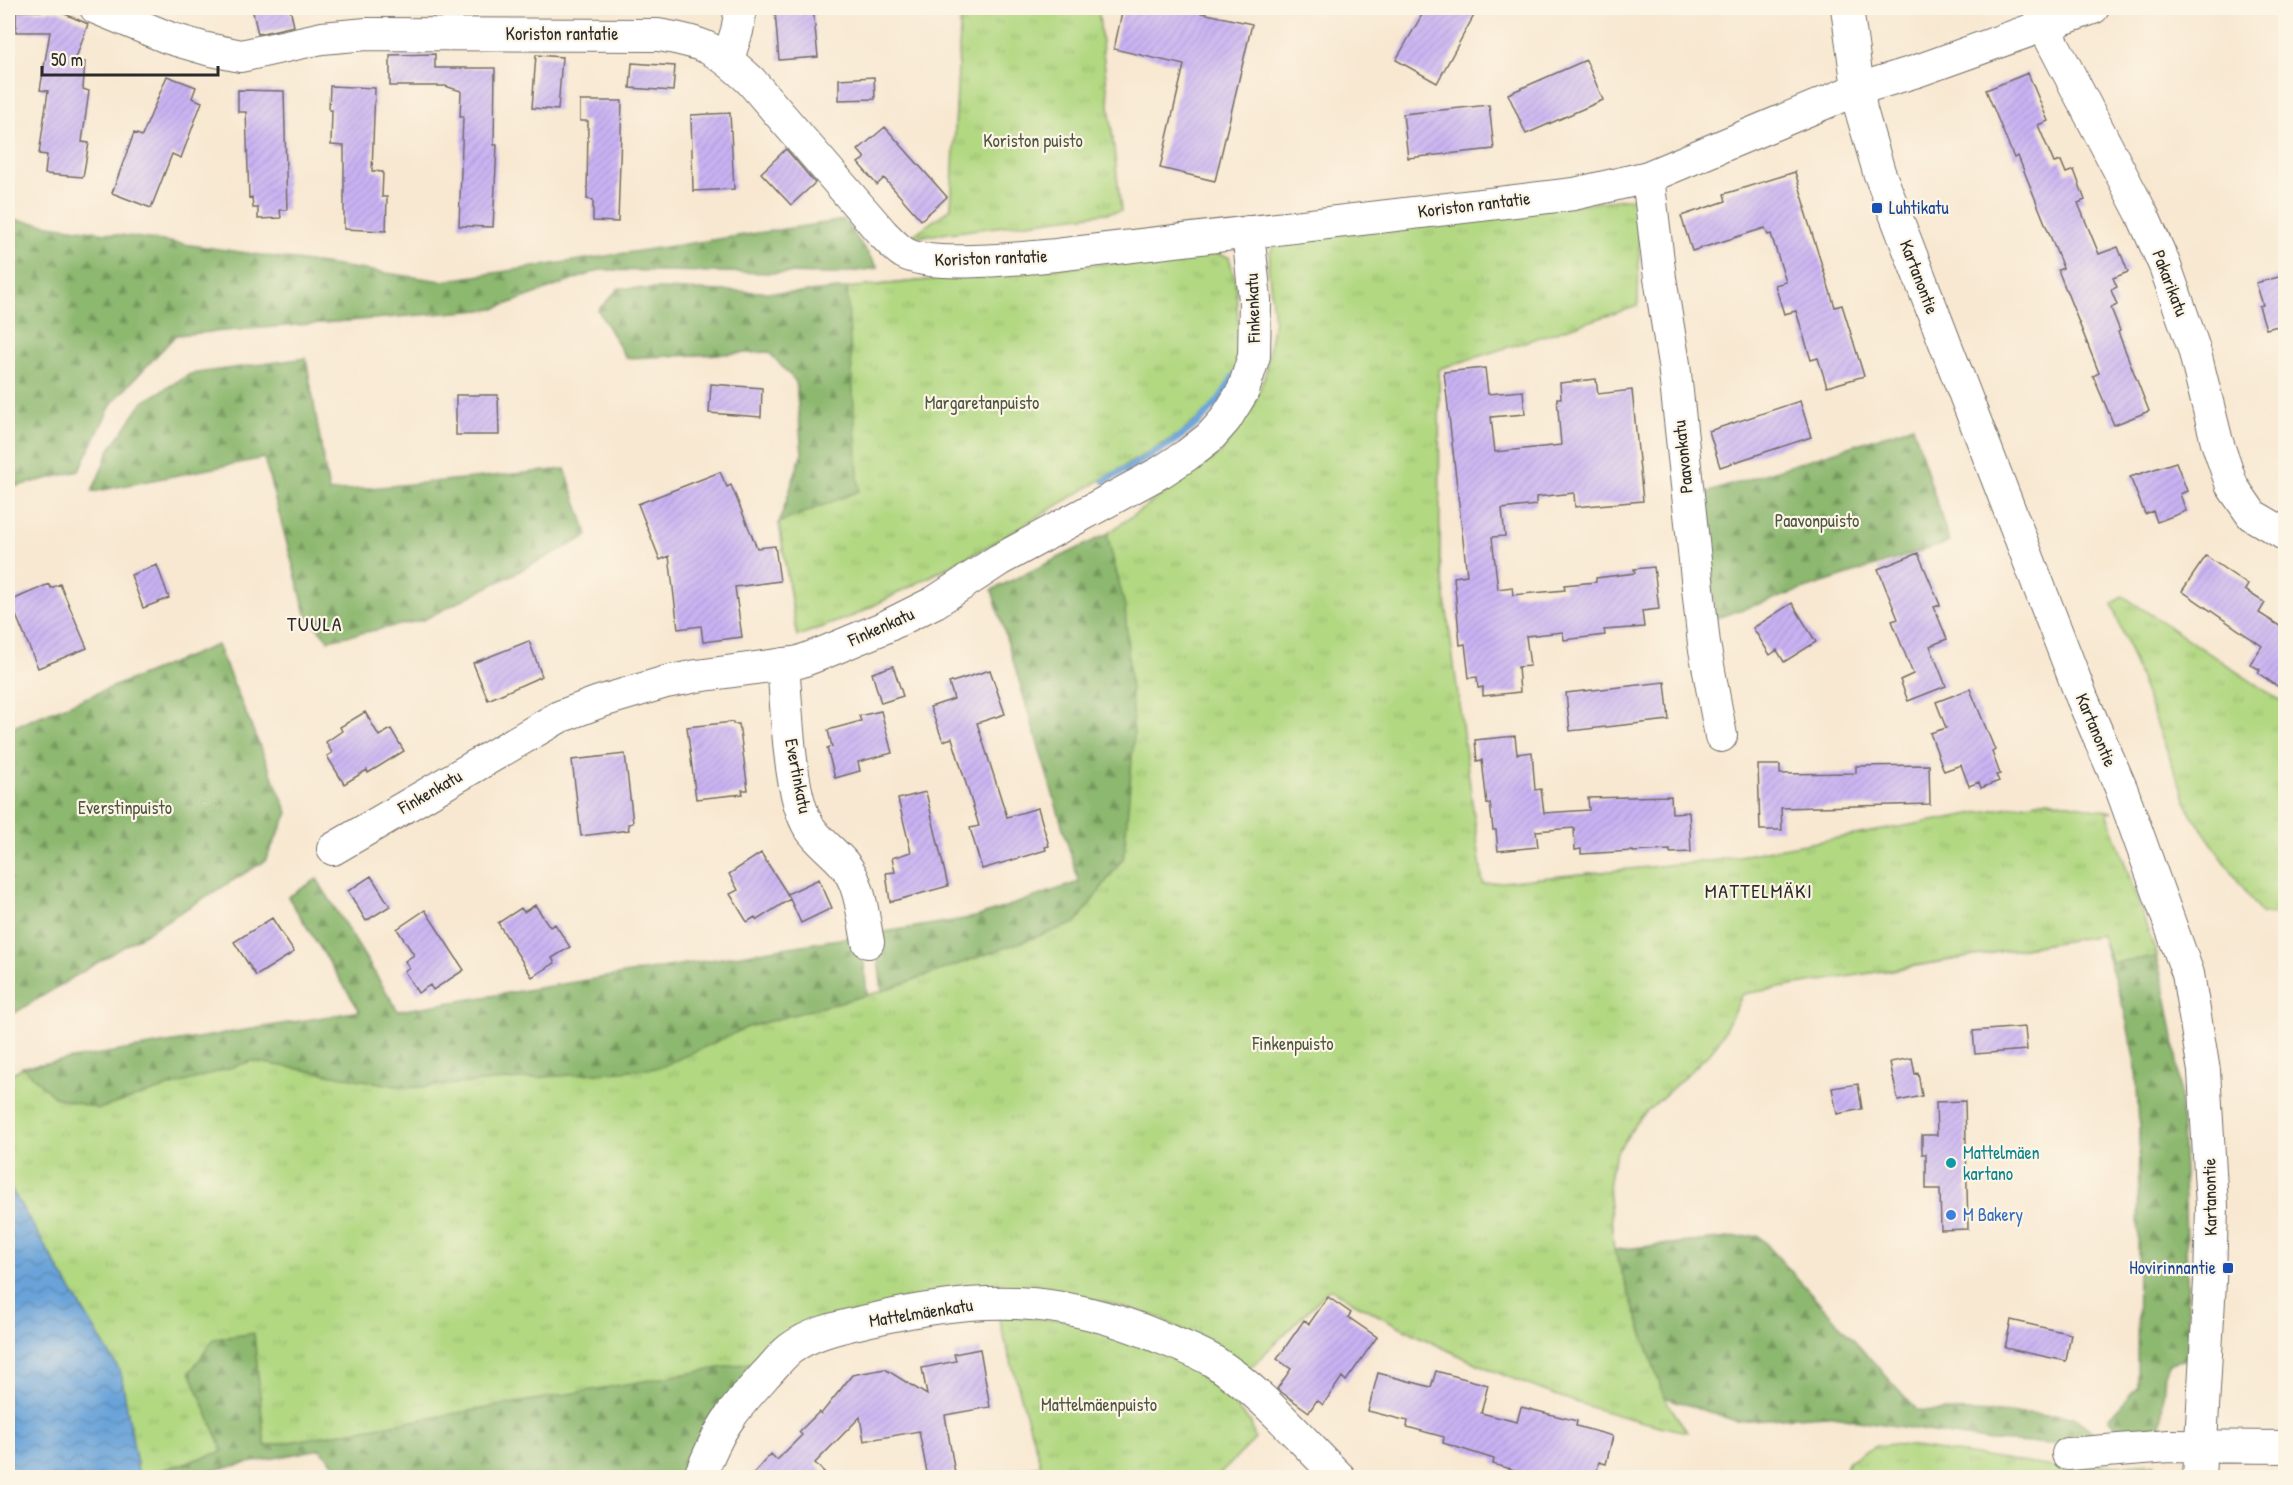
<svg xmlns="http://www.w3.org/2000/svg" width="2293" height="1485" font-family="'Patrick Hand',sans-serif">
	<defs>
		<pattern id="forest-firs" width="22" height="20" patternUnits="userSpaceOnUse" patternTransform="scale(1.5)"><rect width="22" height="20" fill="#8db870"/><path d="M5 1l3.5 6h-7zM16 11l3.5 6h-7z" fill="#73965c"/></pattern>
		<pattern id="park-tufts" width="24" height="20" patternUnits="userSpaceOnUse" patternTransform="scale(1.5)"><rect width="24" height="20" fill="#b2d882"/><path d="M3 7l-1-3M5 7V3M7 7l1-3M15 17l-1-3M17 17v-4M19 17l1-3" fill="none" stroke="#99ba70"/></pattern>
		<pattern id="water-waves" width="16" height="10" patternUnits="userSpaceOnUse" patternTransform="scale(1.5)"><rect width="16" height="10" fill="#69a3d9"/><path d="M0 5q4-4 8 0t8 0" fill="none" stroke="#5785b0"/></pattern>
		<pattern id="building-hatch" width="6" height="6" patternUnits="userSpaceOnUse" patternTransform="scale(1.5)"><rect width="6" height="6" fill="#c9b2f3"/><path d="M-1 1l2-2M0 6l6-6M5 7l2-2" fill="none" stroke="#ad99d0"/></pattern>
	</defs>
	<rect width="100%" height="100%" fill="#fcf5e5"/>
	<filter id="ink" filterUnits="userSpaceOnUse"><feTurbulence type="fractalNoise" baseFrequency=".0167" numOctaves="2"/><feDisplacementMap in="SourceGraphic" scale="12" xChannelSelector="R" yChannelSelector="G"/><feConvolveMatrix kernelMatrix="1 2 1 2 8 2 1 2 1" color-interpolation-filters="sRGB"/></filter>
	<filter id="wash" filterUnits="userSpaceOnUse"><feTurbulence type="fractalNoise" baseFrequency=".008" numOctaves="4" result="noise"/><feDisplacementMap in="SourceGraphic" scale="24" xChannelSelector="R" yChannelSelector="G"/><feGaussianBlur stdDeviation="1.35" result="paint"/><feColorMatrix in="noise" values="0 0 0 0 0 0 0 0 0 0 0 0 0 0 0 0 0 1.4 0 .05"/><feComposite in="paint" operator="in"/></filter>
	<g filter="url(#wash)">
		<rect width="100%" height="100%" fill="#f8e8d1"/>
		<path fill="url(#forest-firs)" stroke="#5c724e" stroke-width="1.5" d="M8,219L442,281L844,220L878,268L836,274L600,270L494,309L176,335L112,403L79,471L8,488Z
			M928,280L985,548L855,615L797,636L779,523L802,453L796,382L769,352L626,358L598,310L619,288L798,293Z
			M306,358L329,492L565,469L588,536L423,620L328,640L306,614L264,458L92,492L110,449L143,402L190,374Z
			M1913,426L1949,542L1716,618L1703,494Z
			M1107,534L1125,606L1134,736L1124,857L1076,923L882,991L877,951L879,933L976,917L1079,882L992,590Z
			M217,645L288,813L265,861L8,1017V729Z
			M1924,851L2148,934C2180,1019 2182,1113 2185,1203C2186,1255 2188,1306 2190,1358L2170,1363L2165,1372L2160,1438C2134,1439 2125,1440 2109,1418L2137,1387L2139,1124L2136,1068L2125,1013L2101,935L1885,971Z
			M317,879L398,1011L851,937L863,955L867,995L748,1027L660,1068L408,1088L252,1061L99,1109L54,1097L23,1067L360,1011L288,897Z
			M1758,1235L1917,1410L2074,1416L2095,1434L2054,1444L1991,1441L1826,1415L1736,1421L1664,1397L1614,1250Z
			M254,1333L265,1446L766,1360L686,1477H346L320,1449L177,1477L140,1478L223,1451L190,1372L213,1339Z"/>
		<path fill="url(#park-tufts)" stroke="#6e8256" stroke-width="1.5" d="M961,8H1098L1121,211L909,238L951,208Z
			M1640,197L1638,306L1439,369L1440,559L1483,884L1717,860L2048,800L2113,812H2107L2157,957L2111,962L2101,935L1743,994L1719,1041L1709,1054L1640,1118L1617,1152L1610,1173L1609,1195L1614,1250L1664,1397L1687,1432C1558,1406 1444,1353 1330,1289L1245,1373L1205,1344L1160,1318L1100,1301L1027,1289L766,1360L265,1446L254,1333L214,1339L190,1372L223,1451L139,1477L120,1373L8,1184V1076L23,1067L54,1097L99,1109L252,1061L408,1088L659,1068L748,1027L882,991L1076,923L1124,857L1134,736L1125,606L1107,534L1221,453L1254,405L1265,375L1274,320L1268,266L1271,250L1281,241Z
			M1213,253L1229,257L1235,280L1239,331L1237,368L1213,406L1179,434L985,548L855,615L797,636L779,523L859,491L847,288Z
			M2123,596L2285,704V914H2261L2190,812L2112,604Z
			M998,1316L1075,1320L1181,1360L1221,1392L1251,1423L1255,1439L1217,1477L966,1478L1041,1466Z
			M1893,1444L2054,1467L2155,1464L2153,1478H1845L1848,1461L1876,1446Z"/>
		<path fill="url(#water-waves)" stroke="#4a6782" stroke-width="1.5" d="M8,1184L121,1373L139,1477H8Z"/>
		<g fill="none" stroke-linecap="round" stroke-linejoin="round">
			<path stroke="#69a3d9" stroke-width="7" d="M1105,481C1152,454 1208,430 1233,377"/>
		</g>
		<g id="blocks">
			<path fill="url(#building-hatch)" d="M252,8H290L294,26L258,34Z
				M813,8L818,57L779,60L775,11Z
				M1123,8H1180L1252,24L1215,181L1160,168L1184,65L1114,49Z
				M1426,8H1478L1437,83L1396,60Z
				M16,11H58L88,24L75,61L85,62L83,89L89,91L82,142L89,143L83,177L45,174L47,155L39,154L48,91L40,90L50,32H16Z
				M435,54V68H495L494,145H497L493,227L459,226L463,117H460L461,91L445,86H390V55Z
				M536,55L562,57L558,110L532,108Z
				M1586,60L1603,100L1526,134L1508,94Z
				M632,63L675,66L673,91L630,88Z
				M2028,73L2048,121L2038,125L2054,163L2061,161L2066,173L2074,170L2085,200L2078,203L2099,254L2118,247L2128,272L2113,278L2117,287L2111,290L2117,305L2111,308L2120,331L2118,332L2149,411L2114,425L2093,376L2099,373L2058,270L2063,268L2018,156L2014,158L1986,90Z
				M167,76L196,87L192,98L202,102L181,158L172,154L151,208L112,193L134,133L142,136Z
				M874,77L875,99L839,100V79Z
				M330,86L375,88L372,171L383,172L382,197H387L386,231L344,229V146L331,145L332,110H329Z
				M238,90L284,91L287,210H280L281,218L258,219V208H253L252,197L249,198L246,112H238Z
				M580,101H622L618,222L593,221V200L587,199L588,121H580Z
				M1489,105L1494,149L1408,158L1403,114Z
				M730,113L734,189L693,191L691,115Z
				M885,127L947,197L921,220L884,178L877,185L858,163L865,158L858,150Z
				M786,149L815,183L791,205L761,173Z
				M1795,172L1806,208H1804L1835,307L1842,305L1864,376L1827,387L1818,358L1811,360L1796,311L1784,314L1775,285L1786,282L1771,234L1768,235L1765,228L1692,251L1681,216L1726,201L1724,194Z
				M2286,275V324L2266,329L2259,306L2263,305L2256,283Z
				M1485,368L1488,394L1523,391L1525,414L1491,417L1495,452L1561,445L1557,398H1561L1560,383L1596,379L1598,394L1632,390L1643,501L1575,507L1574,493L1536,497V505L1502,509L1505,536L1492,537L1498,589L1512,587L1513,595L1565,590L1564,585L1596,582V578L1635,573L1634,569L1654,567L1659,609L1642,611L1644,627L1604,630L1605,635L1564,640L1563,632L1526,636L1530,666L1518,667L1520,692L1483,696V687L1478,688L1477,677L1469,678L1465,644L1460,645L1454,577L1467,575L1444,372Z
				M711,384L762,388L761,417L709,413Z
				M456,395H498L499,435H456Z
				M1800,401L1811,437L1720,467L1709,431Z
				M2176,462L2187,491L2180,494L2186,511L2157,522L2153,511L2145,514L2130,477Z
				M720,472L727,487L731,485L757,548L775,546L780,581L735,587L742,637L703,642L701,626L678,629L669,556L660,560L638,504Z
				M1918,553L1940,605L1934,607L1947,639L1930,646L1946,686L1908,701L1900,680L1913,674L1892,621L1898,619L1878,569Z
				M2206,556L2248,585L2245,590L2265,603L2259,613L2286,630V692L2258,673L2260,670L2250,664L2262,646L2182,591Z
				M157,565L169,598L143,608L131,575Z
				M49,584L51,588L60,584L87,648L38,668L10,601Z
				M1792,603L1816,642L1784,662L1777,650L1770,655L1753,628Z
				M529,641L542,676L488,700L473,663Z
				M893,666L903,696L881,703L872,673Z
				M990,670L1005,714L977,723L1007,817L1038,808L1049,846L1045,847L1046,850L982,869L970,828L979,826L952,738L943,741L930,707L954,699L949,683Z
				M1665,682L1669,720L1570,731L1566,693Z
				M1970,689L1995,750L1992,752L2000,774L1996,775L1999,781L1981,788L1979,782L1969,786L1961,765L1944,771L1930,733L1946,728L1936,702Z
				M881,711L892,753L858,762L860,771L835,778L827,748L832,747L828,730L861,721L859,716Z
				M365,712L379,736L391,729L404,751L368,773L367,770L344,784L327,756L332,753L326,742L342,731L340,727Z
				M733,722V724H739L748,790H742L743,794L696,799L687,727Z
				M1515,736L1517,754L1532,752L1535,790L1541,789L1544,813L1589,810L1588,798L1671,796L1672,813L1689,812L1691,852L1670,853V850L1633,852V851L1581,854V849L1575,850L1574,828L1536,831L1538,847L1498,851L1496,830H1493L1490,803L1487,804L1482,760L1477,761L1475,740Z
				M625,754L633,823L628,824L629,830L581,836L572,760Z
				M1758,765H1780V774L1856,773V766L1929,765L1930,804L1781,808L1782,830H1760Z
				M926,792L948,886L890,902L886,873L895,872L892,858L911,852L898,799Z
				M761,853L790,898L787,894L819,879L832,908L801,923L790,899L757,920L755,917L747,922L730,894L738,890L729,874Z
				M371,876L390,906L366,921L348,891Z
				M535,905L550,927L555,924L570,947L552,958L555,963L532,977L498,923L521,908L524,912Z
				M425,910L464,970L433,990L430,985L418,993L404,971L409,968L405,961L414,955L397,929Z
				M272,918L294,952L256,976L234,942Z
				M2025,1027L2027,1050L1975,1054L1973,1031Z
				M1912,1058L1915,1074L1918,1073L1922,1096L1898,1101L1890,1062Z
				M1858,1084L1862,1109L1837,1114L1832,1088Z
				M1965,1101L1968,1229L1941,1230L1940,1189H1926V1154H1922V1135H1937L1936,1102Z
				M1328,1297L1351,1313L1348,1317L1377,1337L1346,1381L1342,1377L1323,1405L1317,1400L1309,1412L1277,1389L1291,1369L1277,1359L1304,1320L1309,1324Z
				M2011,1320L2071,1334L2066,1361L2005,1348Z
				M980,1349L990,1407L945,1415L955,1473L928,1478L919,1431L864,1441L860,1417L815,1463L830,1478H749L771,1454L777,1460L802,1435L799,1432L819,1412L821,1414L852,1375L885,1369L927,1395L922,1368L956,1361L954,1354Z
				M1436,1371L1488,1385L1481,1413L1517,1422L1521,1407L1577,1421L1576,1426L1613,1436L1606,1464L1599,1462L1595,1478H1532L1533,1475L1493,1464L1494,1459L1443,1443L1444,1437L1407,1427L1408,1421L1368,1411L1378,1373L1431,1387Z"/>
		</g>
	</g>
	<g filter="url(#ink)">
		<use href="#blocks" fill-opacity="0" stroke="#736d65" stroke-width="1.5"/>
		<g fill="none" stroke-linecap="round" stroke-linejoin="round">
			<g stroke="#736d65" stroke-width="34">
				<path id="minor" d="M96,8L169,38L207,49L241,56L322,38L367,34L658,35C704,42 717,49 751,81L883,234C889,240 896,248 904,253C931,269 1022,258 1056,255L1574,194L1648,177L1858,89L1917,71L2093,8
					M1847,8L1861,110L1879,172L2082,698L2121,788L2188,974L2204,1071L2212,1206L2210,1281L2199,1478
					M2039,8L2044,26L2142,214L2165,266L2194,349L2217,442L2232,486L2252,515L2286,535
					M728,59L737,31L741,8
					M1648,177L1660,278L1674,364L1704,644L1721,736
					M783,664C787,706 788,793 809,827C818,841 833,851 844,864C861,884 863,918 868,942
					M333,849L559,717L599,702L666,682L697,676L799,662L823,653L883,628L935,602L999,560L1161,472L1187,455L1210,437L1225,420L1243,391L1254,356L1255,300L1248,232
					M2068,1454L2169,1446L2286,1447
					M699,1478C708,1457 717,1435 730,1417C740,1402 753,1389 765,1375C773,1367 781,1356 790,1349C812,1332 845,1326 871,1320C977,1295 1058,1294 1159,1337C1177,1344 1196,1351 1213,1361C1259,1389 1301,1440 1340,1478"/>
			</g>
			<use href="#minor" stroke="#fff" stroke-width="32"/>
		</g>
	</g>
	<g fill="#1a4fb4" stroke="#fcf5e5" stroke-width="2">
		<rect x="1871" y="202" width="12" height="12" rx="3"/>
		<rect x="2222" y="1262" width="12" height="12" rx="3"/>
	</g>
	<circle fill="#0f9aa8" stroke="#fcf5e5" stroke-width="2" cx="1951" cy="1163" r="6"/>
	<circle fill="#3f7fe0" stroke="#fcf5e5" stroke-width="2" cx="1951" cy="1215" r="6"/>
	<g text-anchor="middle" stroke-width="4.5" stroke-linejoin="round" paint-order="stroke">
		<g font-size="18" fill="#2b2b2b" stroke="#fcf5e5">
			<text x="562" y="40">Koriston rantatie</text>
			<text transform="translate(1474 205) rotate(-7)" y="6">Koriston rantatie</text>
			<text transform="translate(991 258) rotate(-2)" y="6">Koriston rantatie</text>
			<text transform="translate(1919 277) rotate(69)" y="6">Kartanontie</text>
			<text transform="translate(2170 283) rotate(69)" y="6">Pakarikatu</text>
			<text transform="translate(1253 308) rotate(-92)" y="6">Finkenkatu</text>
			<text transform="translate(1683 457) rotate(-96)" y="6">Paavonkatu</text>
			<text transform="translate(881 627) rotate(-24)" y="6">Finkenkatu</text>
			<text transform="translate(2096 730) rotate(67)" y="6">Kartanontie</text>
			<text transform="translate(798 776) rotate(79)" y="6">Evertinkatu</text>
			<text transform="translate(430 792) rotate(-30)" y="6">Finkenkatu</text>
			<text transform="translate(2210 1197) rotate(-91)" y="6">Kartanontie</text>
			<text transform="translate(921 1313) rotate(-9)" y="6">Mattelmäenkatu</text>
		</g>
		<g font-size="18" fill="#4d5641" stroke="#fcf5e5">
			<text x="1033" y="147">Koriston puisto</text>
			<text x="982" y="409">Margaretanpuisto</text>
			<text x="1817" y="527">Paavonpuisto</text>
			<text x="125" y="814">Everstinpuisto</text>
			<text x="1293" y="1050">Finkenpuisto</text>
			<text x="1099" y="1411">Mattelmäenpuisto</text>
		</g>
		<g font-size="18" fill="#164399" stroke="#fcf5e5" text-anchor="start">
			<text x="1889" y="214">Luhtikatu</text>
			<text x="2216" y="1274" text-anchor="end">Hovirinnantie</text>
		</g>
		<g font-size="18" fill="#0d838f" stroke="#fcf5e5" text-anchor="start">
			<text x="1963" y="1159">Mattelmäen<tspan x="1963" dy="21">kartano</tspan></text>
		</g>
		<g font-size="18" fill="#366cbe" stroke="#fcf5e5" text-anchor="start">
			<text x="1963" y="1221">M Bakery</text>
		</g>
		<g font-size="20" letter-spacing="1.5" fill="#2b2b2b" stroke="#fcf5e5">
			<text x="315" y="631">TUULA</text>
			<text x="1759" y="898">MATTELMÄKI</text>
		</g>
	</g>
	<rect width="2293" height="1485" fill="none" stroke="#fcf5e5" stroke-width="30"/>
	<path d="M42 66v9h176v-9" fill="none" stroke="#2b2b2b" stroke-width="3"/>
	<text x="51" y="66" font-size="18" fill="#2b2b2b" stroke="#fcf5e5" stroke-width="4.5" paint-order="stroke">50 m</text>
</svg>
